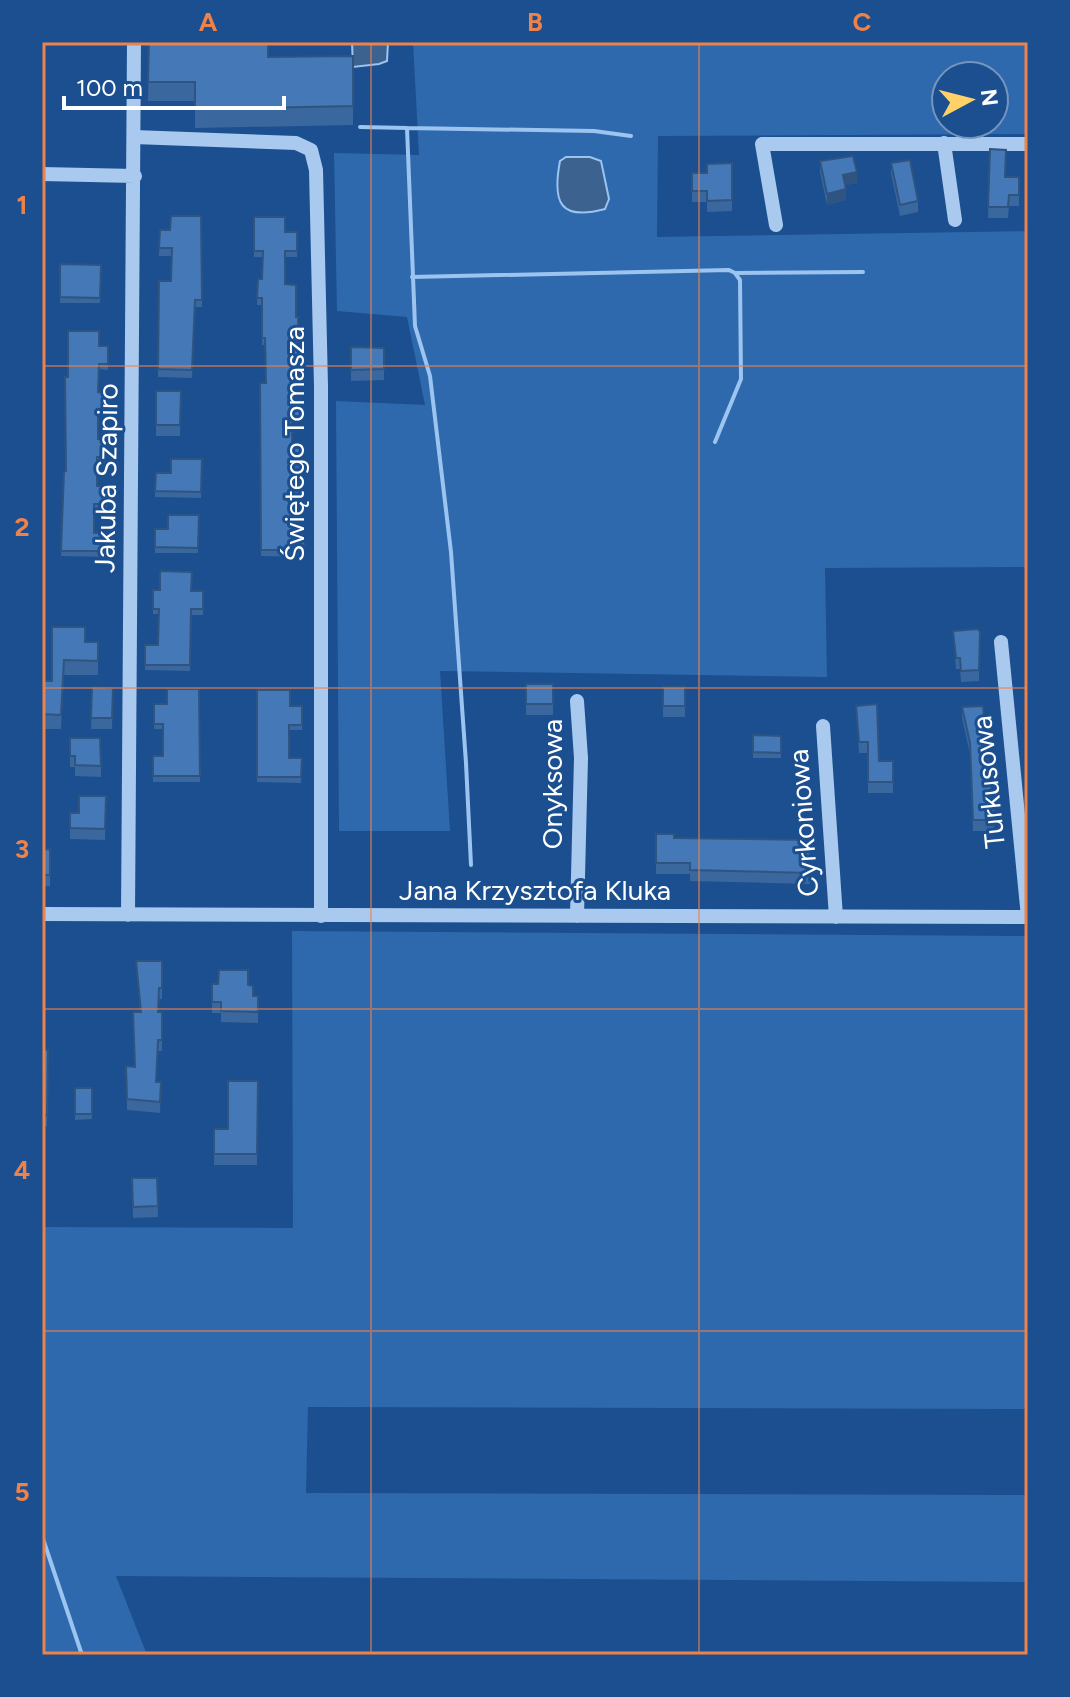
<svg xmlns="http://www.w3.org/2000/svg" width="1070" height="1697" font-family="Figtree,sans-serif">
	<rect width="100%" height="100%" fill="#1b4f8f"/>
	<path fill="#2e69ad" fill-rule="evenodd" d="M413,42H1028V134L658,136L657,237L1028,231V567L825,568L827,677L440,671L450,831H339L336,401L425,405L407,317L337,311L334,153L419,155ZM946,76H994V124H946Z
		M292,931L1028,936V1409L308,1407L306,1493L1028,1495V1582L116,1576L147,1655H42V1227L293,1228Z"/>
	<path fill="#3c6290" stroke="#9cc4f0" stroke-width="2" d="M352,42H388L387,61L379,64L353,67Z
		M566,157H590L601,161L609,199L605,209C560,221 552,203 560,161Z"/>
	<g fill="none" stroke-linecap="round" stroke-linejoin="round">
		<path stroke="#9cc4f0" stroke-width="4" d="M360,127L407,128L415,326L430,376L451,552L466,763L471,865
			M407,128L594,131L631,136
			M735,273L863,272
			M412,277L729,270L735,273L740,280L741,379L715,442
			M42,1536L82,1655"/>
		<path stroke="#a9c9ee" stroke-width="14" d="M134,137L296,143L311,150L316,170L321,386V916
			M944,143L955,220
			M42,174L135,176
			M776,225L762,144H1028
			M577,701L581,758L577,916
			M823,726L836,917
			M42,914L1028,917L1001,642
			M128,915L134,42"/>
	</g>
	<path fill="#3a679d" d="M149,42L268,57L353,56V125L195,128V101H148Z
		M990,149L1005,177H1019V206H1009L1008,218H988Z
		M820,161L857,183L845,185L846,200L827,205L820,172Z
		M732,163V211L707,212V202H692V173H707V164Z
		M891,163L918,201V212L900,216L891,174Z
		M201,216L202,307H195L192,378L158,377L159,281H171L172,256H159L160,230H170Z
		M254,217L285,232H297V257H285V284L296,317H298L299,380H291L290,398H301V423H292V443H302V468H293V487H304L303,512H292V532H304L305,557L261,556L260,383H266L265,345H262V305H257L258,279H262L263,257H254Z
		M60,264L101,265L100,303H60Z
		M99,346H108V370L99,369L98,392L108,393V416H98V439H107V463H97V486H107V510L94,509V533H107V557L61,556L64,471H66L68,377Z
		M351,347L384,348V380L351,381Z
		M156,391H181L180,436H156Z
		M202,459L201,498L155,497L156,473H171Z
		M199,515L198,553H155V529H168Z
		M153,590L203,591V615H191L190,671L145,670V645H158L159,614H153Z
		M52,627L85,642H98V675H64L61,729H42V681H52Z
		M953,631L980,632L979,681L961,682L960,669H956Z
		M526,684H553V715H526Z
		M92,687L113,688L112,729H91Z
		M663,687H685V717H663Z
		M199,689L200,782H153V756H163V729H154V704H167Z
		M257,690L290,706H302V730H289V758H302L301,783L257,782Z
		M856,706L879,761H893V793H868V753H859Z
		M962,707L991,798H995L994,831H973L970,754L962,718Z
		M753,735L781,736V758H753Z
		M70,738L101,766V777L75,776V767H70Z
		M106,796L105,840L70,839V813H79Z
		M656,834L674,838L810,840V884L690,881V874H656Z
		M50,849V886H42V850Z
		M136,961H162V999H159V1012H162V1051H158L156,1082H161L160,1113L127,1110L126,1066L135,1067L140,1012Z
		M212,984L248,985L253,996H258V1023L221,1022V1013H212Z
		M42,1050H48L47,1126H42Z
		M258,1081L257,1165H214V1129H228Z
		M75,1088H92V1119L75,1120Z
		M132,1178H157L158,1217L133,1218Z"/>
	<path fill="#305480" d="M857,172V183L843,186V175Z
		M846,189V200L827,205V194Z"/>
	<path fill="#4478b7" stroke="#305480" stroke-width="2" d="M149,42H268V57L353,56V106L195,109V82H148Z
		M990,149L1006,150L1005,177H1019V195H1009L1008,207H988Z
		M853,156L857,172L843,175L846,189L827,194L820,161Z
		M910,160L918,201L900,205L891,163Z
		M732,163V200L707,201V191H692V173H707V164Z
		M171,216H201L202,300H195L192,370L158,369L159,281H171L172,248H159L160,230H170Z
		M254,217H285V232H297V251H285V284L296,285V317H298L299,373H291L290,398H301V416H292V443H302V461H293V487H304L303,506H292V532H304L305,550H261L260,383H266L265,338H262V298H257L258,279H262L263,251H254Z
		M60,264L101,265L100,298L60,297Z
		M68,331H99V346H108V364H99L98,392L108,393V411H98V439H107V457H97V486H107V504H94V533H107V551H61L64,471H66L65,377H68Z
		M351,347L384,348V369L351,370Z
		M156,391H181L180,425H156Z
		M171,459H202L201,492L155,491L156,473H171Z
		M168,515H199L198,548L155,547V529H168Z
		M160,571L192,572L191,591H203V609H191L190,665H145V645H158L159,609H153V590H160Z
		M52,627H85V642H98V661L64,660L61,715L42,714V681H52Z
		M978,629L980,632L979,670L961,671L960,658H956L953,631Z
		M526,684H553V704H526Z
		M92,687L113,688L112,718H91Z
		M663,687H685V706H663Z
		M167,689H199L200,776H153V756H163V724H154V704H167Z
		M257,690H290V706H302V725H289V758H302L301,777H257Z
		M877,704L879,761H893V782H868V742H859L856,706Z
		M983,706L988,761H991V798H995L994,820H973L970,743L962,707Z
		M753,735L781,736V753L753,752Z
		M70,738H100L101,766L75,765V756H70Z
		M42,743H43V769H42Z
		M79,796H106L105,829L70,828V813H79Z
		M656,834H674V838L810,840V873L690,870V863H656Z
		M50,849V875H42V850Z
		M136,961H162V988H159L158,1012H162V1040H158L156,1082H161L160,1102L127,1099L126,1066L135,1067L133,1012H141Z
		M219,970H248V985L253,986V996H258V1012L221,1011V1002H212V984H218Z
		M42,1050H48L47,1115H42Z
		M228,1081H258L257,1154H214V1129H228Z
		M75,1088H92V1114H75Z
		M132,1178H157L158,1206L133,1207Z"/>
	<path fill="none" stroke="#ee8249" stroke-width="2" stroke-opacity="0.55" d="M371,42V1655M699,42V1655M42,366H1028M42,688H1028M42,1009H1028M42,1331H1028"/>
	<g text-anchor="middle" stroke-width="6" stroke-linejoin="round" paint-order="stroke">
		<g font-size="28" fill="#fff" stroke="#1b4f8f">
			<text transform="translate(294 444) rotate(-90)" y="10">Świętego Tomasza</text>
			<text transform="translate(106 478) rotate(-89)" y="10">Jakuba Szapiro</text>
			<text transform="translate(988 782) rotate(-96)" y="10">Turkusowa</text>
			<text transform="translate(552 784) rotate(-90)" y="10">Onyksowa</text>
			<text transform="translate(803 823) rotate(-94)" y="10">Cyrkoniowa</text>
			<text x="535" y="900">Jana Krzysztofa Kluka</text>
		</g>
	</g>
	<rect width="1070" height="1697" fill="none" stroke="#1b4f8f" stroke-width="88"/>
	<g transform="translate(970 100) rotate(83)"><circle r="38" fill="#1b4f8f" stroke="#7695bc" stroke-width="2"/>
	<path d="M0-6L14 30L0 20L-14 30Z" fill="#ffd166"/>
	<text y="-12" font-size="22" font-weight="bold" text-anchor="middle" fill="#ffffff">N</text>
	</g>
	<path d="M64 96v12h220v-12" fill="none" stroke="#ffffff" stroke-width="4"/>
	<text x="76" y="96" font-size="24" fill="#ffffff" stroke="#1b4f8f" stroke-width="6" paint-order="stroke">100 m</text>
	<rect x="44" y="44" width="982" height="1609" fill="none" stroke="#ee8249" stroke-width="3"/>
	<g font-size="26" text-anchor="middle" font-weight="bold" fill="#ee8249">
		<text x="208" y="31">A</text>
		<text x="535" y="31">B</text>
		<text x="862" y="31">C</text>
		<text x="22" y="214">1</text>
		<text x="22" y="536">2</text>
		<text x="22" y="858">3</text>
		<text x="22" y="1179">4</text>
		<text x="22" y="1501">5</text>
	</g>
</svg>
